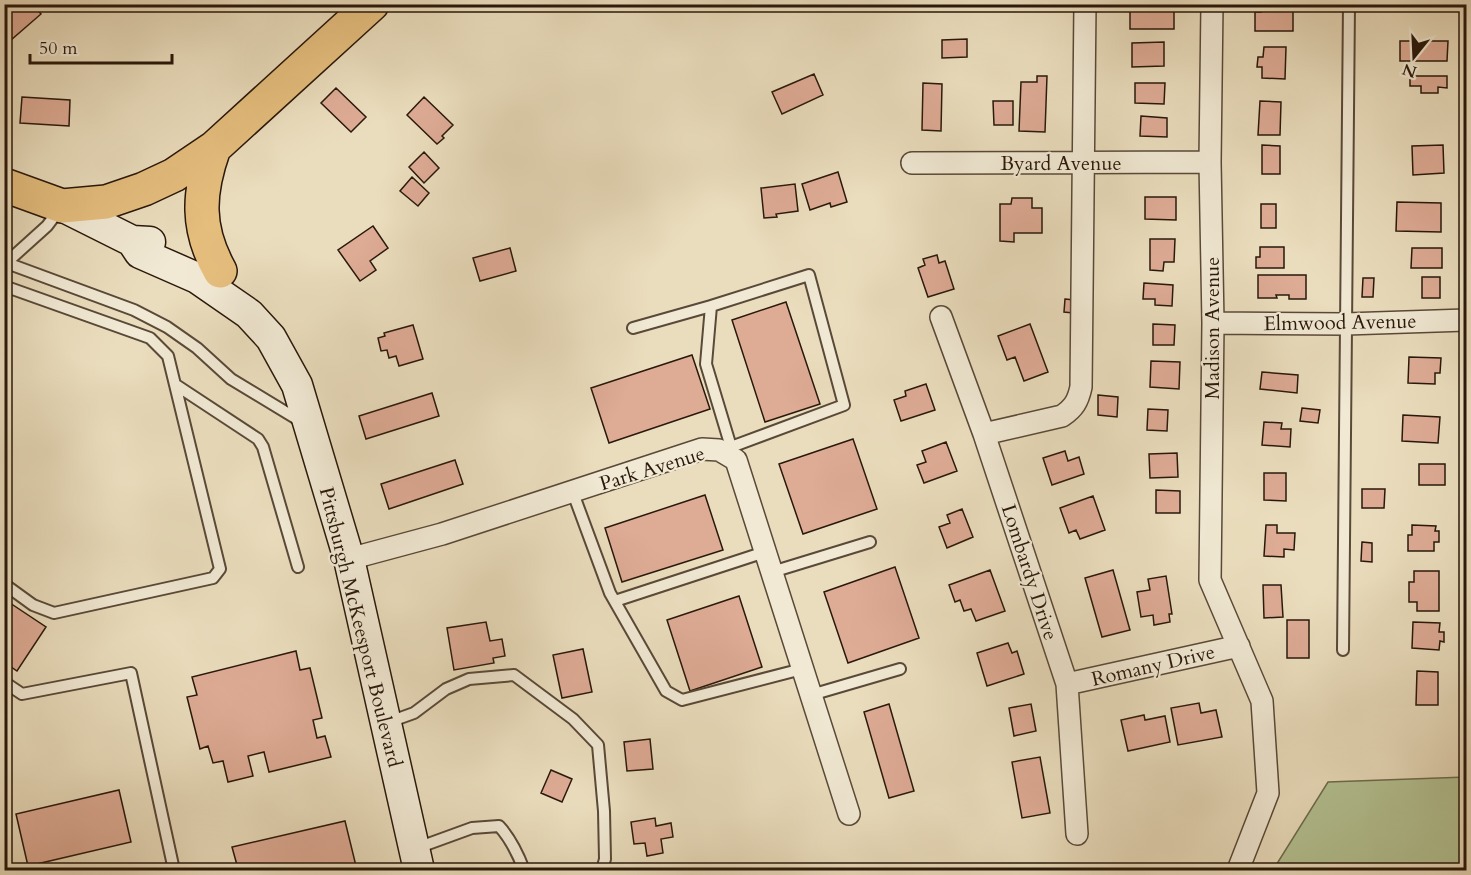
<svg xmlns="http://www.w3.org/2000/svg" width="1471" height="875" font-family="Cardo,serif">
	<rect width="100%" height="100%" fill="#eaddbd"/>
	<filter id="stains"><feTurbulence type="fractalNoise" baseFrequency=".00333" numOctaves="4"/><feColorMatrix values="0 0 0 0 .2 0 0 0 0 .09 0 0 0 0 .02 0 0 0 .5 -.17"/></filter>
	<radialGradient id="worn" r=".72"><stop offset=".6" stop-color="#630" stop-opacity="0"/><stop offset="1" stop-color="#630" stop-opacity=".3"/></radialGradient>
	<path fill="#b4c293" stroke="#6e6d4f" stroke-width="1.5" d="M1466,777V870H1273L1328,782Z"/>
	<path fill="#deab95" stroke="#29180b" stroke-width="1.5" d="M4,4H33L41,14L4,46Z
		M1262,4H1293V31H1255V12H1261Z
		M1130,10H1174V29H1130Z
		M967,39V57L942,58V40Z
		M1400,41H1448L1447,61H1400Z
		M1164,42V66L1132,67V43Z
		M1264,47H1286L1285,79L1262,78V67H1257L1258,57H1263Z
		M814,74L823,95L782,114L772,92Z
		M1037,76H1047L1045,132L1019,131L1021,82H1037Z
		M1410,76H1447V88L1438,87V93H1421V86H1410Z
		M923,83L942,84L941,131L922,130Z
		M1135,83H1165L1164,104L1135,103Z
		M336,88L366,117L351,132L321,103Z
		M22,97L70,100L69,126L20,123Z
		M424,97L453,125L442,136L444,138L437,144L407,115Z
		M993,101H1013V125H994Z
		M1260,101L1281,102L1280,135H1258Z
		M1141,116L1167,118V137L1140,136Z
		M1262,145L1280,146V174H1262Z
		M1443,145L1444,173L1413,175L1412,146Z
		M424,152L439,168L424,183L409,167Z
		M838,172L847,202L831,207L830,203L810,210L802,184Z
		M412,177L429,193L418,206L400,191Z
		M795,184L798,211L776,214L777,217L764,218L761,188Z
		M1145,197H1176V220L1145,219Z
		M1012,198H1032V208H1042V233H1014V242L1000,241V204H1011Z
		M1397,202L1441,203V232L1396,231Z
		M1261,204H1276V228H1261Z
		M373,226L388,248L370,261L376,270L360,281L338,250Z
		M1150,239H1175L1174,262H1164L1163,271L1150,270Z
		M1260,247H1284V268H1256V257H1260Z
		M510,248L516,271L480,281L473,258Z
		M1412,248H1442V268H1411Z
		M937,255L939,263L945,261L954,289L928,297L918,268L925,265L923,259Z
		M1258,275H1306V299H1289V295H1276L1277,298H1258Z
		M1422,277H1440V298H1422Z
		M1363,278H1374L1373,297H1362Z
		M1144,283L1173,285L1172,306L1155,305V299H1143Z
		M1065,299L1074,300L1073,313L1064,312Z
		M786,302L820,404L765,422L732,320Z
		M1030,324L1048,372L1024,381L1015,357L1007,360L998,336Z
		M1153,324L1175,325L1174,345H1153Z
		M413,325L423,359L399,366L396,356L389,358L387,350L381,351L378,338L385,336L384,333Z
		M692,355L710,409L609,443L591,388Z
		M1409,357L1441,358L1440,373H1435V384L1408,383Z
		M1151,361L1180,362L1179,389L1150,387Z
		M1262,372L1298,375L1297,393L1260,389Z
		M926,384L935,410L901,421L894,400L906,396L905,391Z
		M432,393L439,416L366,439L359,416Z
		M1098,395L1118,397L1117,417L1098,415Z
		M1302,408L1320,410L1318,423L1300,421Z
		M1148,409L1168,410L1167,431L1147,430Z
		M1403,415L1440,417L1438,443L1402,441Z
		M1264,422L1282,423L1281,429H1291L1290,447L1262,445Z
		M853,439L877,509L803,534L779,464Z
		M946,442L957,471L924,483L917,465L926,462L922,451Z
		M1065,451L1068,461L1079,457L1084,474L1052,485L1043,458Z
		M1177,453L1178,477L1150,478L1149,454Z
		M455,460L463,484L389,509L381,484Z
		M1419,464H1445V485H1419Z
		M1264,473H1286V501L1264,500Z
		M1362,489H1385L1384,508H1362Z
		M1156,490L1180,491V513H1156Z
		M705,495L723,550L622,582L605,528Z
		M1093,496L1105,530L1080,539L1076,530L1069,533L1060,508Z
		M962,509L973,537L947,548L939,527L950,523L947,515Z
		M1266,525H1277V533H1295L1294,550L1284,549V557L1264,556Z
		M1412,525L1436,526L1435,531H1439V542H1434V551H1408V535H1412Z
		M1362,542L1372,543V562L1361,561Z
		M895,567L919,638L848,663L824,592Z
		M990,570L1005,611L976,621L971,609L964,611L960,600L955,602L949,585Z
		M1113,570L1130,630L1102,637L1085,578Z
		M1414,571H1439V611H1417V602H1409V582H1414Z
		M1166,576L1172,614H1169L1170,622L1154,625L1153,615L1141,617L1137,592L1150,590L1148,579Z
		M1263,585H1281L1283,617L1264,618Z
		M739,596L762,667L690,691L667,620Z
		M4,599L46,627L17,671L4,662Z
		M1287,620H1309V658H1287Z
		M486,622L490,641L502,639L505,656L493,658L494,663L454,670L447,628Z
		M1413,622L1440,623L1439,632H1444V642L1440,641L1439,650L1412,648Z
		M1008,643L1012,653L1017,651L1024,674L987,686L977,653Z
		M583,649L592,692L562,698L553,655Z
		M296,651L300,670L310,668L322,718L313,720L317,738L325,736L331,757L269,772L264,752L248,756L253,776L228,782L223,761L213,763L208,746L200,749L187,697L197,695L192,677Z
		M1417,671L1438,672V705H1416Z
		M1199,703L1201,713L1216,710L1222,737L1178,745L1171,708Z
		M889,704L914,791L889,798L864,712Z
		M1031,704L1036,731L1014,736L1009,708Z
		M1144,715L1145,720L1165,716L1170,742L1128,751L1121,720Z
		M650,739L653,769L627,771L624,742Z
		M1040,757L1050,813L1022,818L1012,762Z
		M551,770L572,779L562,802L541,793Z
		M119,790L131,842L28,866L16,814Z
		M655,818L656,826L671,823L673,837L661,839L663,853L647,856L645,843L634,844L631,822Z
		M345,821L357,870H228L227,867L237,865L232,847Z"/>
	<g fill="none" stroke-linecap="round" stroke-linejoin="round">
		<g stroke="#594938" stroke-width="14">
			<path id="lane" d="M4,262L134,310L167,327L197,348L231,379L302,422
				M6,263L47,226L59,210
				M4,286L150,338L168,356L220,569L213,578L54,613L33,605L4,584
				M633,328L711,306
				M176,385L258,439L263,447L298,567
				M722,449L731,447L706,364L711,306L809,275L844,405L731,447
				M573,493L610,593L666,691L682,700L802,669
				M772,572L870,542
				M615,601L765,552
				M1343,650L1349,4
				M4,682L22,694L131,673L174,870
				M811,695L900,669
				M389,722L414,713L446,689L469,679L514,675L573,719L598,745L604,811L605,859L602,870
				M417,848L472,828L499,826C511,839 518,854 524,870"/>
		</g>
		<g stroke="#594938" stroke-width="24">
			<path id="street" d="M1212,4L1210,162L1213,323L1210,580L1262,701L1268,793L1238,870
				M912,163L1210,162
				M941,317L984,434L1067,684L1077,834
				M1213,323L1346,324L1466,320
				M984,434L1062,416C1074,408 1078,401 1081,387L1085,4
				M349,559L442,534L702,449L719,450L736,460L849,814
				M1067,684L1239,646"/>
		</g>
		<g stroke="#29180b" stroke-width="33">
			<path id="secondary" d="M62,206L132,241L150,242
				M132,241L140,253L197,278L249,314L271,338L297,385L349,559L419,870"/>
		</g>
		<g stroke="#29180b" stroke-width="36">
			<path id="primary" d="M214,148C198,193 196,228 220,271
				M4,185L62,206L106,202L144,189L174,175L214,148L372,4"/>
		</g>
		<use href="#lane" stroke="#f1e9d4" stroke-width="10"/>
		<use href="#street" stroke="#f1e9d4" stroke-width="21"/>
		<use href="#secondary" stroke="#f1e9d4" stroke-width="30"/>
		<use href="#primary" stroke="#e5be7e" stroke-width="33"/>
	</g>
	<g text-anchor="middle" stroke-width="4.5" stroke-linejoin="round" paint-order="stroke">
		<g font-size="20" fill="#29180b" stroke="#f1e9d4">
			<text x="1061" y="170">Byard Avenue</text>
			<text transform="translate(1340 322) rotate(-1)" y="7">Elmwood Avenue</text>
			<text transform="translate(1212 328) rotate(-90)" y="7">Madison Avenue</text>
			<text transform="translate(652 468) rotate(-17)" y="7">Park Avenue</text>
			<text transform="translate(1030 572) rotate(72)" y="7">Lombardy Drive</text>
			<text transform="translate(361 627) rotate(76)" y="7">Pittsburgh McKeesport Boulevard</text>
			<text transform="translate(1153 665) rotate(-13)" y="7">Romany Drive</text>
		</g>
	</g>
	<rect width="1471" height="875" fill="none" stroke="#eaddbd" stroke-width="24"/>
	<rect x="6" y="6" width="1459" height="863" fill="none" stroke="#29180b" stroke-width="3"/>
	<rect x="12" y="12" width="1447" height="851" fill="none" stroke="#29180b" stroke-width="1.5"/>
	<g transform="translate(1414 57) rotate(198)" stroke="#f1e9d4" stroke-width="4.5" paint-order="stroke">
	<path d="M0-4.5L10 22L0 15L-10 22Z" fill="#29180b"/>
	<text y="-9" font-size="16" font-weight="bold" text-anchor="middle" fill="#29180b">N</text>
	</g>
	<path d="M30 54v9h142v-9" fill="none" stroke="#29180b" stroke-width="3"/>
	<text x="39" y="54" font-size="18" fill="#29180b" stroke="#f1e9d4" stroke-width="4.5" paint-order="stroke">50 m</text>
	<rect width="100%" height="100%" filter="url(#stains)"/>
	<rect width="100%" height="100%" fill="url(#worn)"/>
</svg>
